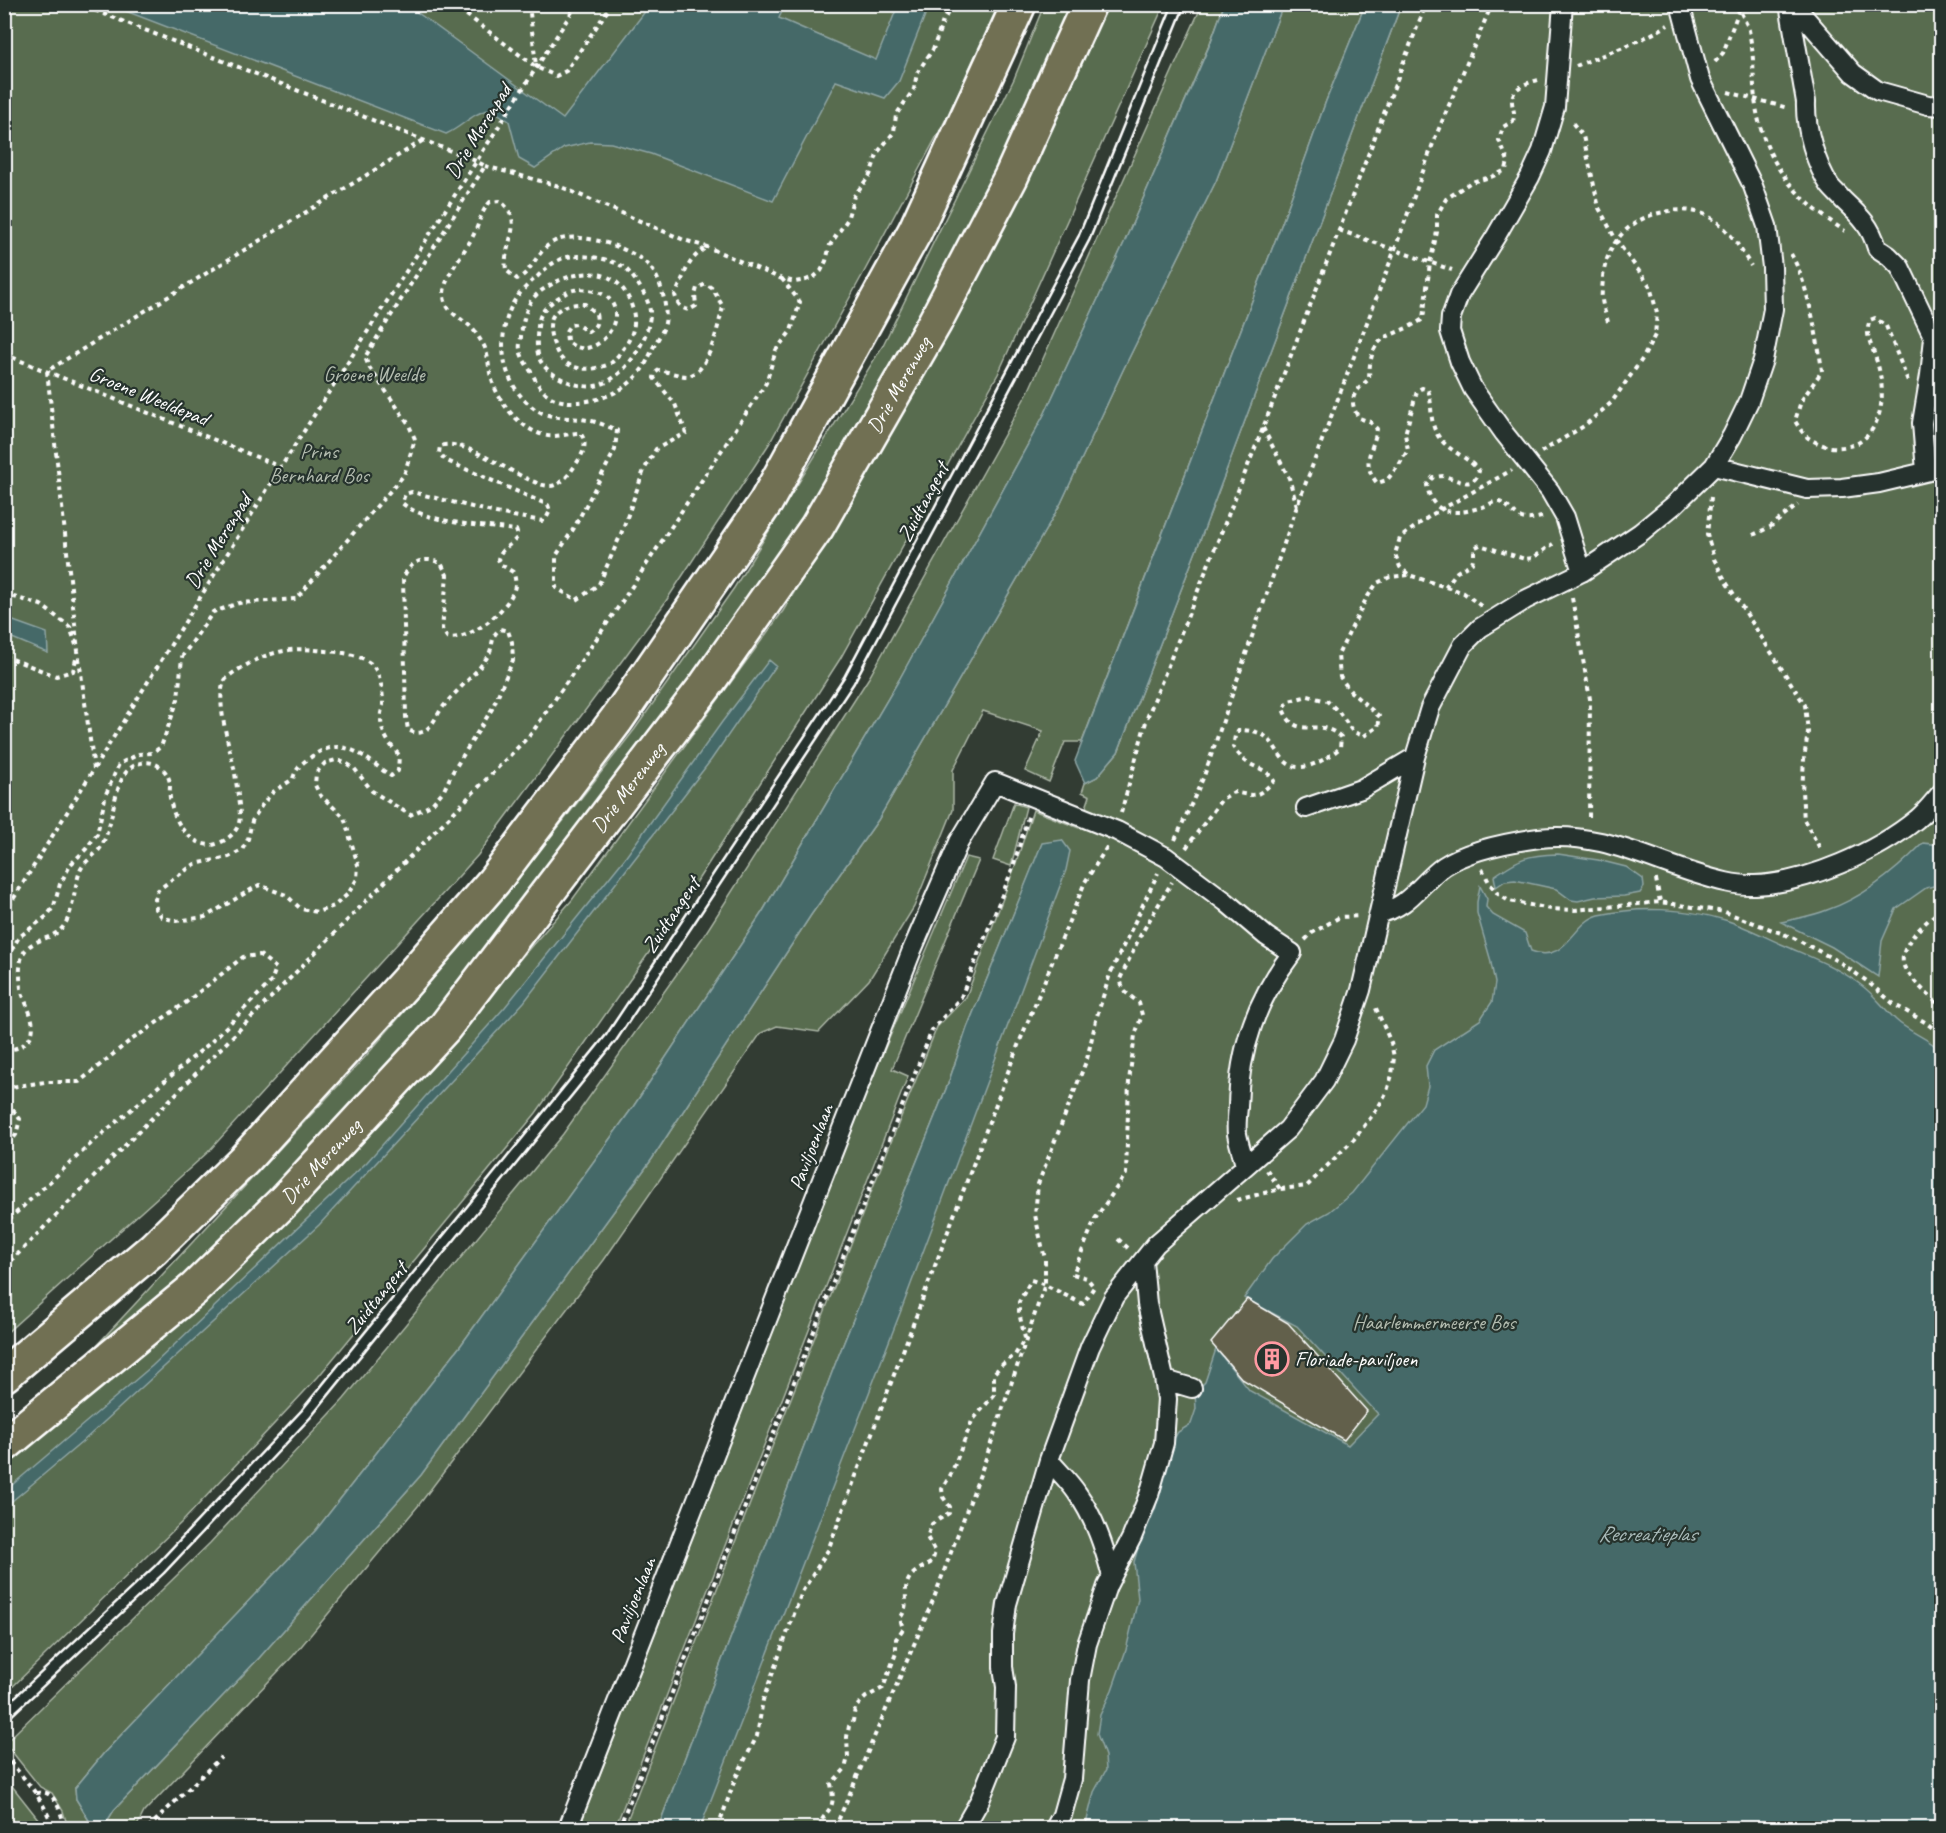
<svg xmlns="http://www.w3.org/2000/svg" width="1946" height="1833" font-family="Caveat,sans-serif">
	<rect width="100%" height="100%" fill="#323c33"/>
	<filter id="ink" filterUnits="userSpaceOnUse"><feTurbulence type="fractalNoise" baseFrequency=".0167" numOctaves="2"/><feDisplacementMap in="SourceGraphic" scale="12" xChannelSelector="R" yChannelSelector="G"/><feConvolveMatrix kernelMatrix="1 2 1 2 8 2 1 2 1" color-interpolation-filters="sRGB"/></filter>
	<g filter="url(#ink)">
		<path fill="#596c4f" stroke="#acb6a7" stroke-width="1.5" d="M5,5H999L947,117L864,272L769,444L664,604L478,855L208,1152L5,1334Z
			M1044,5H1076L923,320L746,618L373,1094L211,1251L81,1362L366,1056L514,884L635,729L734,588L882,347L1014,79Z
			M1099,5H1164L998,374L840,659L674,917L536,1113L318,1377L185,1519L5,1694V1463L104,1383L355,1147L572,900L783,611L952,328L1042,145Z
			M1202,5H1224L1210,43L1124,243L1045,413L899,680L763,911L633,1107L461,1345L316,1530L104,1753L75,1788L76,1799L90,1822V1828H68L63,1811L52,1793L40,1787L5,1743L210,1543L344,1399L563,1134L703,937L870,676L1029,390Z
			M1283,5H1365L1326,101L1282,223L1082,742H1065L1049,782L1025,771L1043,731L983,711L953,770V810L914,907L869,980L819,1032L777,1026L761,1033L604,1260L418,1506L293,1656L144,1812L136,1828H103L114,1810L259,1658L421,1475L652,1159L811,915L878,820L1061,503L1123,370L1216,181Z
			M1401,5H1941V1828H690L1042,844L967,1028L948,1084L836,1362L658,1828H624L873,1187L937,1027L966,997L1015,866L1033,810L1079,828L1090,796L1082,792L1085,783L1097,777L1118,752L1196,551Z
			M1014,803L1026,807L1011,866L993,860Z
			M966,857L979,860L892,1069L908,1076L615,1828H579L866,1093Z
			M5,1777L42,1824L44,1828H5Z"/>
		<path fill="#446968" stroke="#8fa5a4" stroke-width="1.5" d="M110,5H407L563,119L650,5H785L779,18L876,60L898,5H929L899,81L885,98L836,81L773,201L651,154L611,143L590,142L564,148L535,168L519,159L509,121L491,109C470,114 464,126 446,134Z
			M1224,5H1283L1216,181L1123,370L1061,503L878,820L811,915L652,1159L421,1475L259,1658L114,1810L103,1828H90V1822L76,1799L75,1788L104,1753L316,1530L461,1345L633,1107L763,911L899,680L1045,413L1124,243L1210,44Z
			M1365,5H1401L1196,551L1118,752L1097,777L1085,783L1075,761L1282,223L1326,101Z
			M5,618L47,633L48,653L5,635Z
			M769,660L776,666L711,760L524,1002L319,1225L81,1443L5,1507V1491L152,1366L367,1162L505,1007L625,858L722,722Z
			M1062,840L1070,851L1066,870L902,1308L700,1828H658L836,1362L948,1084L967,1028L1042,843Z
			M1923,843L1941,845V884L1926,888L1896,909L1882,941L1878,977L1832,947L1781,922C1797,918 1813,916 1827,910C1865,897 1896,871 1923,843Z
			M1558,854L1598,860L1626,867L1643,879L1644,887L1640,893L1624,896L1595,897L1578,901L1571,900L1556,889L1515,880L1505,881L1496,887L1494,876C1520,858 1526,855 1558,854Z
			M1480,886L1487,899L1486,907L1493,915L1525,933L1531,951C1567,965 1572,922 1599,915C1639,906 1685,908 1725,920C1747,927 1767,938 1788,947C1813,958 1839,968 1861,985C1875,995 1884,1009 1896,1020C1910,1033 1929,1038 1941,1051V1828H1085L1094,1792L1106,1770L1105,1756L1097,1734L1100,1715L1112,1690L1126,1650L1138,1599L1134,1562L1140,1541L1155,1510L1170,1446L1178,1432L1191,1424L1196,1409L1195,1392L1205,1382L1216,1349L1250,1391L1348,1445L1378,1414L1297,1326L1244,1298L1272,1259L1307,1224L1329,1212L1352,1193L1423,1104L1428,1086L1426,1066L1434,1050L1480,1020L1492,1002L1495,983L1490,958L1477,913V902Z"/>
		<path fill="#62604c" stroke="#fff" stroke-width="1.5" d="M1247,1299L1288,1323L1367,1411L1344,1440L1242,1379L1211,1343Z"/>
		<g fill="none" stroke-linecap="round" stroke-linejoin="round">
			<g stroke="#fff" stroke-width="14">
				<path id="lane" d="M4,1715L160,1569L306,1414L611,1038L849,680L1084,238L1179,4"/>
			</g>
			<g stroke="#fff" stroke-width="22">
				<path id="street" d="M1563,4L1555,107L1542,151L1530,177L1496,236L1459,295L1451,317L1450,331L1460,362L1473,389L1504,433L1550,491L1565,517L1582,572
					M1789,4L1806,102C1805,128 1816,165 1830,186C1834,191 1839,195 1843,200C1860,216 1871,226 1877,248L1889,256L1900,267L1934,338L1930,375L1922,423L1926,471
					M1793,4L1853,73L1878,91L1928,105L1942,106
					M1714,466L1807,489L1842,488L1879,483L1942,468
					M1306,808L1361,789L1415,757
					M1379,913C1409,908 1421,882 1444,866C1468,850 1511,842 1539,838C1596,831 1646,858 1697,874C1716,880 1736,886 1755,885C1807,883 1877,852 1917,819C1926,812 1934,801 1942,792
					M1165,1380L1192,1388
					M1049,1460C1058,1471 1069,1481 1077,1493C1095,1518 1104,1547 1112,1576
					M568,1828L912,950L959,842L995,782L1117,831L1166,857L1226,902L1266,936L1292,953C1257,999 1239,1048 1238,1107C1237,1116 1236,1126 1237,1134C1239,1145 1243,1155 1245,1166
					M964,1828L980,1800L1005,1737L1006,1687L1003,1667V1634L1007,1604L1049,1460L1090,1347L1114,1297L1156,1244L1288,1129L1324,1081L1344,1040L1361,990L1415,757L1430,708L1463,645L1480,628L1525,600L1582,572L1640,533L1674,505L1714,466L1732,436L1749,401L1763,360L1773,309L1772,267L1767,226L1753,186L1700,79L1680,4
					M1055,1828L1062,1815L1072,1779L1080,1680L1087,1644L1107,1586L1132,1537L1149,1495L1164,1443L1167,1399L1164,1378L1147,1304L1143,1261"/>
			</g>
			<g stroke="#fff" stroke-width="38">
				<g id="highway">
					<path d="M4,1375L153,1249L245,1159L406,982L494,881L617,719L766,502L915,231L1019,4"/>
					<path id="s1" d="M4,1445L194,1289L283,1202L445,1027L706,685L817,527L935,322L1011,177L1089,4"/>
				</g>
			</g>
			<path stroke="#fff" stroke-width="4" stroke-dasharray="4.5 4.5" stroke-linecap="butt" d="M452,4L536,67L556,76L566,71L612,4
				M529,4L536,66
				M1739,4C1740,14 1746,21 1749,30C1750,36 1751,43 1752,48C1754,65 1753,82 1755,99C1762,160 1795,199 1845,231
				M1715,62L1723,53L1739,10
				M1576,66C1606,53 1639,43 1668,25
				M1538,80C1527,83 1512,87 1512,101C1512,109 1516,111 1513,121L1503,127L1499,140L1508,161L1506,170L1491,177L1471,182L1446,199L1437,215V232L1430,263L1423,319C1390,341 1370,329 1369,379C1354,392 1347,399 1359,418L1370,422L1377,429C1373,452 1360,461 1377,483L1387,480L1399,465L1408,450L1405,434L1417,391L1422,388L1428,390C1433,403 1429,419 1436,432C1445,451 1467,455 1479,471C1473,492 1456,478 1443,476C1440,476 1436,477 1433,477L1427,485C1432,518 1459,515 1485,506C1491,504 1493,501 1499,502C1509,504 1514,518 1526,519C1532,520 1539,517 1544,517
				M1728,92L1788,108
				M485,166L559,186L684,240L707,247L782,279L795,282L806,280L814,277L821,271L826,261L830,245L847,220L854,196L870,175L878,152L894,132L896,115L914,89L917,73L933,49L943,21L953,4
				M1339,230L1452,270
				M1791,254C1807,281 1818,339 1822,371L1801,401L1795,421C1804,436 1808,440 1826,446C1836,449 1853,447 1861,441C1886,423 1885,385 1876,359C1872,345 1864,335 1870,320L1875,318L1886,326L1908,381
				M1608,322C1606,315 1603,307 1602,300C1601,293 1603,284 1603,277C1607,242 1630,218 1664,212C1683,208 1702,210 1717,222C1732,233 1741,250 1751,266
				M4,354L281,467
				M1263,428L1289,478L1297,506
				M1541,452L1584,426L1611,403L1643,358L1655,335L1657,313L1650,286L1616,240L1599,208L1583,136L1571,121
				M1711,497L1707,534L1714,559L1726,582L1805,705L1808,732L1804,759L1802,791L1804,820L1821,850
				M1753,535L1770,527L1798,505
				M1942,571V584
				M1445,587L1457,572L1472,563L1474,555V548L1480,545L1525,559L1533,558L1553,544
				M4,594L41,605L70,627L76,645
				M1572,598L1590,699L1589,820
				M1481,606L1464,593L1409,575L1400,567L1395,554L1400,538L1431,515L1512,470
				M4,656L56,676L73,671L77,655
				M94,769L78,651L47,371L422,141
				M1121,813L1147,718L1263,428L1426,4
				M1175,840L1204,776L1297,506L1395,249L1435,138L1492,4
				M1186,848L1222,799L1234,792C1257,797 1257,797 1274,781C1266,767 1254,769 1243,759C1239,755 1236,751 1233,747L1235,736L1239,730C1247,730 1259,731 1266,737C1273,742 1277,752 1283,759C1298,778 1327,759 1340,748L1341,737C1317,715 1297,743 1283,709L1289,701L1308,696L1327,701L1339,712L1353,732L1364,736L1378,727L1380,717L1351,692L1340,677L1338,655L1366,599L1377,583L1390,577L1409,575
				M1482,869L1490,884L1498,894L1509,901L1551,909L1574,910L1660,902L1725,912L1794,938L1841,963L1868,982L1895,1005L1925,1022L1942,1035
				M1656,879L1660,902
				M1942,909C1927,920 1892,950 1906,970C1915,984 1930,996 1942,1008
				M4,914L281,467L577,4
				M1305,940L1312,933L1340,917L1360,916
				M4,976L11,951L19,937L47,916L54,906L60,884L71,864L86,849L97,834L106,794L119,764L139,754L152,753L161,747L178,699L182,657L213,612L239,603L296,599L404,475L415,439L408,423L369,367L365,357L485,166L476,161L79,4
				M4,1050C15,1049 22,1048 29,1039C40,1024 24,1004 21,988C20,979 19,969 21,960C26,936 54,943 65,924C74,909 74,888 80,871C84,861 95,856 101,847C113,825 112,798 123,777C134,757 161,757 169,779C171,785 169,792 170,798C173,819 187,845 212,845C220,844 230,838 235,831C243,820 239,809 238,796C237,788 236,781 235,773C231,751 215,703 224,682C228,674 242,668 250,663C271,652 292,647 316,650C333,652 361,652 373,666C381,675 383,693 383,705C382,710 380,714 381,719C381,733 390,745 399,755L398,771L391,776C364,758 345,733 311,757C303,762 295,769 293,779L273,792L262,805L252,821L248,839L242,850L229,857L195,864L170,881L158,890L155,899L156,909L162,917L176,921L205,917L259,885L286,895L301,909L317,912L334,906L348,894L357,879L358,865L344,817L320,795L315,785L316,773L325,763L336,760L344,762L354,768L372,791L410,815L431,805L444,790L452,773L492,709L513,660L512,642L508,631L500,629C490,637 494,644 489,654C477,675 454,691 440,711C435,719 431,728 422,732C417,734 413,732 408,730L406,717L403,578C411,561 423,556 441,563L447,575L442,629L447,637C469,643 511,608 515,586C516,581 515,577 513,572L500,564L498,559C501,547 512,546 518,536L516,530C485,526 425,523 402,503L405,494L412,492L496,513L542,521L547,517L550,511L548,505L445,460L439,453L440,446C469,435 534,494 555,485C566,481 574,467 580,458C585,449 587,441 580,433C569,433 559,437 548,436C523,432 499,404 492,380C487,366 490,353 481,341C478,336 474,330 470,326C460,318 445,311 444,296C443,276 466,251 474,234C480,222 480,213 490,202L500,201C527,222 502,243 506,270L517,279C532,273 537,249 555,241C568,235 585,238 599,241C614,244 642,256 651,268C661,280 668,308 665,323C663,332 657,340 653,348C650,355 647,362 643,368C628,390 603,401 577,402C556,403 543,396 534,377C530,369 521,358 520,349C519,345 521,340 521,336C522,325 525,311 531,301C538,291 550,285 560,280C592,267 621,272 632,307C637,323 633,336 623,349C620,353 615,360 611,363C596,371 572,372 561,358C557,354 555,347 553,342C543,315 559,303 585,304L596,314C598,323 596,327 588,332L576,324L570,325L566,331L567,341C597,370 642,303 594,291C585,289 576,288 568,292C557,298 542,307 539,320C537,331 535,350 540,360C548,376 578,389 595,386C623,381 649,341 650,314C651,301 636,280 628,271C616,258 579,253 563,258C553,262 546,268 538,276C529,283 519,293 513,303C496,336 500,381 531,406C549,421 570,416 592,421C600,423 609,427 617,430L615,450L574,528L556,556V588L577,600L599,584L621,534L644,470L656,449L686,433L675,404L654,378L655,373L659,370C666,371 680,376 687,376C709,374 718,325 723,307L713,289L706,284L697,288L695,295L696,306L689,310C680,308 677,303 675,295C686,274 685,261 707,247
				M4,1088L45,1082H79L127,1043L184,1004L243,957L260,955L276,968L271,982L211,1042L95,1140L4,1224
				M4,1107L13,1110L20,1119L16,1135L4,1149
				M1267,1170L1280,1189
				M1237,1200L1280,1189L1307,1186L1354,1139L1378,1108L1387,1091L1392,1075L1394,1057L1391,1043L1375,1006
				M1118,1239L1129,1249
				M4,1268L531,734L621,603L766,383L776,350L791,331L800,302L782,279
				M4,1755C24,1778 44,1799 53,1828
				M36,1793C39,1793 43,1792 46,1793C58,1797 62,1818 65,1828
				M148,1828L221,1757
				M619,1828L932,1030L961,997L1012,870L1029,814
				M718,1828L735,1779L757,1736L763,1700L802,1592L828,1550L1017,1048L1085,882L1107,847
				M818,1828C826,1807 837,1812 831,1784L845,1769L848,1757L847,1737L849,1726L853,1721L855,1708L866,1697L883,1688L896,1653V1639L903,1629L900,1618C912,1603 900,1590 911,1576C916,1570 926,1566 932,1562L935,1552L927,1537L932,1524L949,1513L950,1507L943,1497L942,1489L951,1474L972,1421L994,1395V1373L1004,1363L1015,1355L1025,1338L1019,1313V1302L1031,1280C1049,1285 1065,1296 1083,1304L1094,1287L1087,1278L1073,1274L1095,1219L1126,1174L1129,1081L1135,1035L1142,1015L1139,1003L1124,991L1120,979L1140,936L1172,882
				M835,1828L934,1598L985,1461L1045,1284V1259L1035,1215L1038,1184L1087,1059L1097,1016L1110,974L1158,873"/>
			<use href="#lane" stroke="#26332d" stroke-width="9"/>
			<use href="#street" stroke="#26332d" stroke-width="18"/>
			<use href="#highway" stroke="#716f52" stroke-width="33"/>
		</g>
	</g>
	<defs>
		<g id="building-ring" transform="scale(1.725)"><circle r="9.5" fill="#26332d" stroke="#ff9aa2" stroke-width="1.5"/><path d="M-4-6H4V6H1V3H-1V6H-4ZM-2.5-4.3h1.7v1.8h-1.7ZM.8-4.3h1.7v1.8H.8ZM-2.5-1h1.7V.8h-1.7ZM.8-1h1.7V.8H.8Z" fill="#ff9aa2"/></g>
	</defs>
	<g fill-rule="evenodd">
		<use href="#building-ring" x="1272" y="1359"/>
	</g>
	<g text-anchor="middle" stroke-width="4.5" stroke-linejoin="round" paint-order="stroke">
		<g font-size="21" fill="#fff" stroke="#26332d">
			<text transform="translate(478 131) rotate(-58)" y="7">Drie Merenpad</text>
			<text dy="7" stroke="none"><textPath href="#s1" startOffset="1396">Drie Merenweg</textPath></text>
			<text transform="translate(149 396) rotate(22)" y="7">Groene Weeldepad</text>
			<text transform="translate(923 502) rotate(-62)" y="7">Zuidtangent</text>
			<text transform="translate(218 541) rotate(-58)" y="7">Drie Merenpad</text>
			<text dy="7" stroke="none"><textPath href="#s1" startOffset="910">Drie Merenweg</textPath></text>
			<text transform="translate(671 915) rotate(-56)" y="7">Zuidtangent</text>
			<text transform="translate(811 1147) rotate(-69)" y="7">Paviljoenlaan</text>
			<text dy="7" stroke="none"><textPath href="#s1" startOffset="426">Drie Merenweg</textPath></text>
			<text transform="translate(376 1298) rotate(-51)" y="7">Zuidtangent</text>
			<text transform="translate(633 1600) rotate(-68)" y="7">Paviljoenlaan</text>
		</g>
		<g font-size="21" fill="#b4bdb0" stroke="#26332d">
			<text x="374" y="381">Groene Weelde</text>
			<text x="319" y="458">Prins<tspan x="319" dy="24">Bernhard Bos</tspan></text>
			<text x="1434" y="1329">Haarlemmermeerse Bos</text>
		</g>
		<g font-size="21" fill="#fff" stroke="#26332d" text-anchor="start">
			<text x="1295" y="1366">Floriade-paviljoen</text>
		</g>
		<g font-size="22" font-style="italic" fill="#abbcbb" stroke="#26332d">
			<text x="1647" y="1541">Recreatieplas</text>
		</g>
	</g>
	<rect width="1946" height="1833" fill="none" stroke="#26332d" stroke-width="24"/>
	<rect x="12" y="12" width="1922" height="1809" fill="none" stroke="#fff" stroke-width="2" filter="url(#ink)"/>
</svg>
